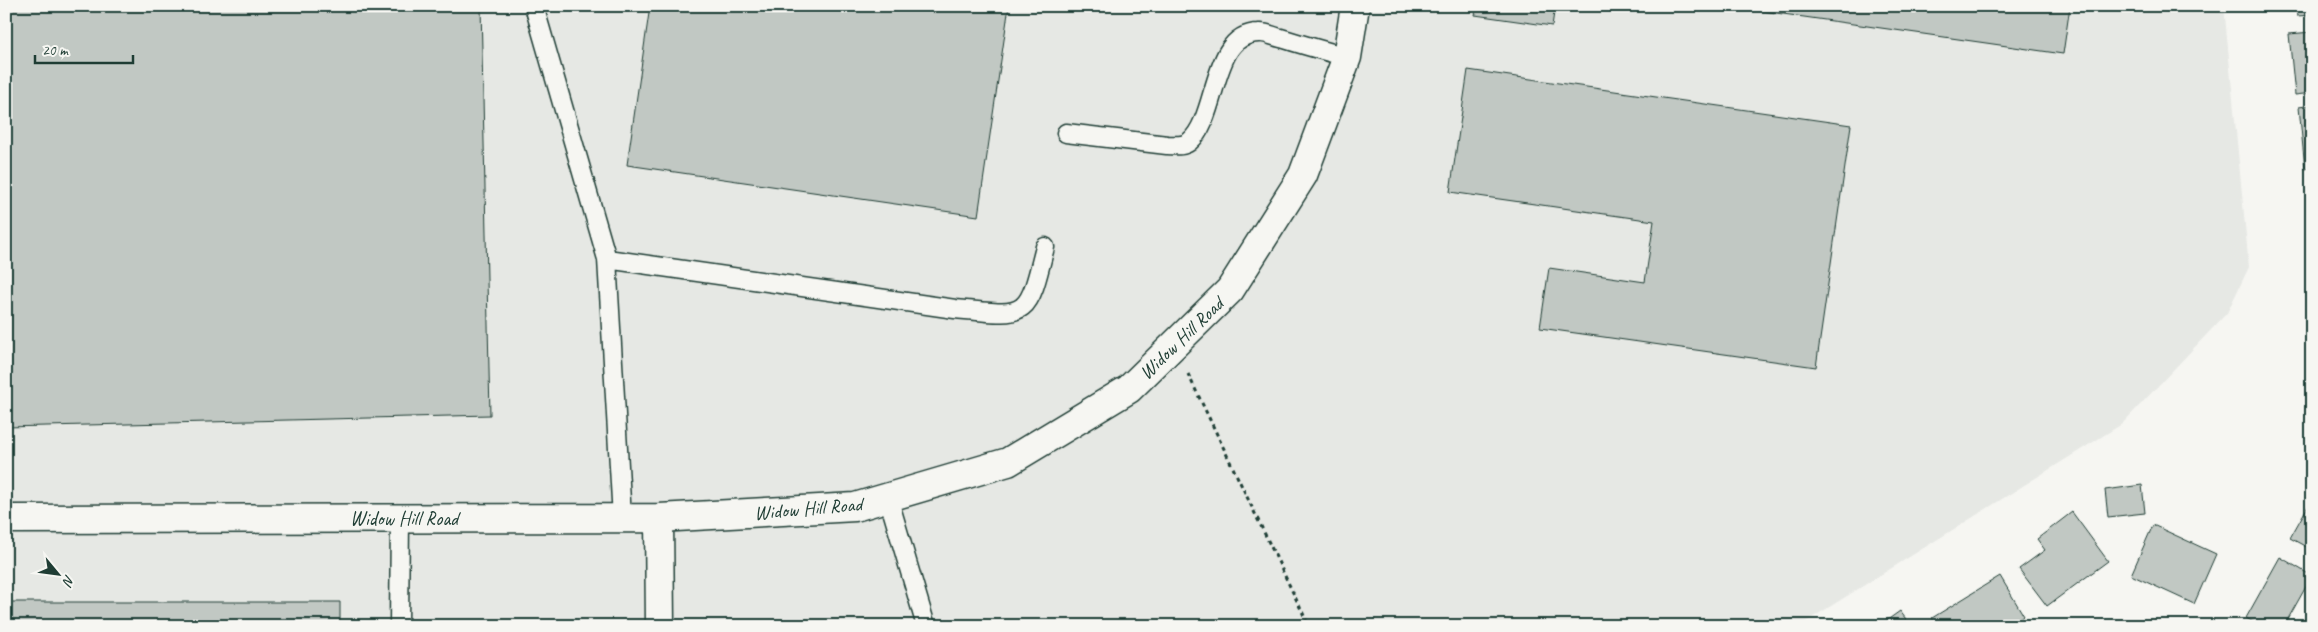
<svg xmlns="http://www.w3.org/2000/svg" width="2318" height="632" font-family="Caveat,sans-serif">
	<rect width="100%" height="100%" fill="#f6f6f2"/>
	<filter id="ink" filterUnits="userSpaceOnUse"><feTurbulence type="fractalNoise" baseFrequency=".02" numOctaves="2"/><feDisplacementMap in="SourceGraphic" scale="10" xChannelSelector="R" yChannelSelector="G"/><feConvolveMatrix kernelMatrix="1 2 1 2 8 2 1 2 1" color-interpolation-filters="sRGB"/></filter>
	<g filter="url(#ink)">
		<path fill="#e6e8e4" d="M6,6H2224L2249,267L2227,313L2122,424L1799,626H6Z"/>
		<path fill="#c1c8c3" stroke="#1f3d34" d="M6,6H481L490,415L6,427Z
			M650,6H1009L978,216L627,165Z
			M1477,6H1555L1552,26L1475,15Z
			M1727,6H2070L2063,54Z
			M2296,6H2312V15L2297,16Z
			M2312,32V93L2295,95L2289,34Z
			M1468,70L1851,125L1816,367L1540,328L1549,268L1645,282L1654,221L1450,192Z
			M2312,105V168L2305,169L2299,107Z
			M2142,485L2145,513L2108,517L2105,490Z
			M2312,499V550L2290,538Z
			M2072,512L2108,561L2047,606L2019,569L2045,550L2037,539Z
			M2153,525L2216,554L2194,604L2131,575Z
			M2280,557L2312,576L2284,626H2261L2246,618Z
			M2000,576L2024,616L2008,626H1937L1932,618Z
			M6,602H340V626H6Z
			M1900,611L1911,626H1879Z"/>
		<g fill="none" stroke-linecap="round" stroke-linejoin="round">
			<g stroke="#1f3d34" stroke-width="21">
				<path id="lane" d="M534,6L607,259L622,518
					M1066,133L1167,145C1174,145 1182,147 1189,142C1219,118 1210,33 1259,33C1266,32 1274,37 1281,38C1303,45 1325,51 1347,57
					M607,259L955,309C1028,316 1027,320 1045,247
					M888,497L926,626
					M399,626L400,518"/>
			</g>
			<g stroke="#1f3d34" stroke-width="31">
				<path id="street" d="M659,518L660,626
					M6,519L659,518L855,507L1008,462L1129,389L1230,290L1303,175L1347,57L1355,6"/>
			</g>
			<path stroke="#1f3d34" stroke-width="3" stroke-dasharray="4 4" stroke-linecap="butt" d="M1188,374L1309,626"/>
			<use href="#lane" stroke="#f6f6f2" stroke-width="18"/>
			<use href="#street" stroke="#f6f6f2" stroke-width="28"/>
		</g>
	</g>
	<g text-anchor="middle" stroke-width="4.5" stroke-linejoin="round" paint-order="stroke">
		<g font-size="20" fill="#1f3d34" stroke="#f6f6f2">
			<text transform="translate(1181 338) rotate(-44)" y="7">Widow Hill Road</text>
			<text transform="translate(808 508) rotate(-5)" y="7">Widow Hill Road</text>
			<text x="404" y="525">Widow Hill Road</text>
		</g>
	</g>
	<rect width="2318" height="632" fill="none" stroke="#f6f6f2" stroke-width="25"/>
	<rect x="12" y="12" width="2293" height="607" fill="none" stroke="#1f3d34" stroke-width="2" filter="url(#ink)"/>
	<g transform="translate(58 574) rotate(119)" stroke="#f6f6f2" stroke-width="4" paint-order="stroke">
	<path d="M0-4L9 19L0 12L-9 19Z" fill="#1f3d34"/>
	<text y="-8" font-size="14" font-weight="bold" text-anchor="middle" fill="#1f3d34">N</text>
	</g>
	<path d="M35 55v8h98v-8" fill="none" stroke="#1f3d34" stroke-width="2.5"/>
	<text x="42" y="55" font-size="15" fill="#1f3d34" stroke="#f6f6f2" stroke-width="4" paint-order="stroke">20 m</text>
</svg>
